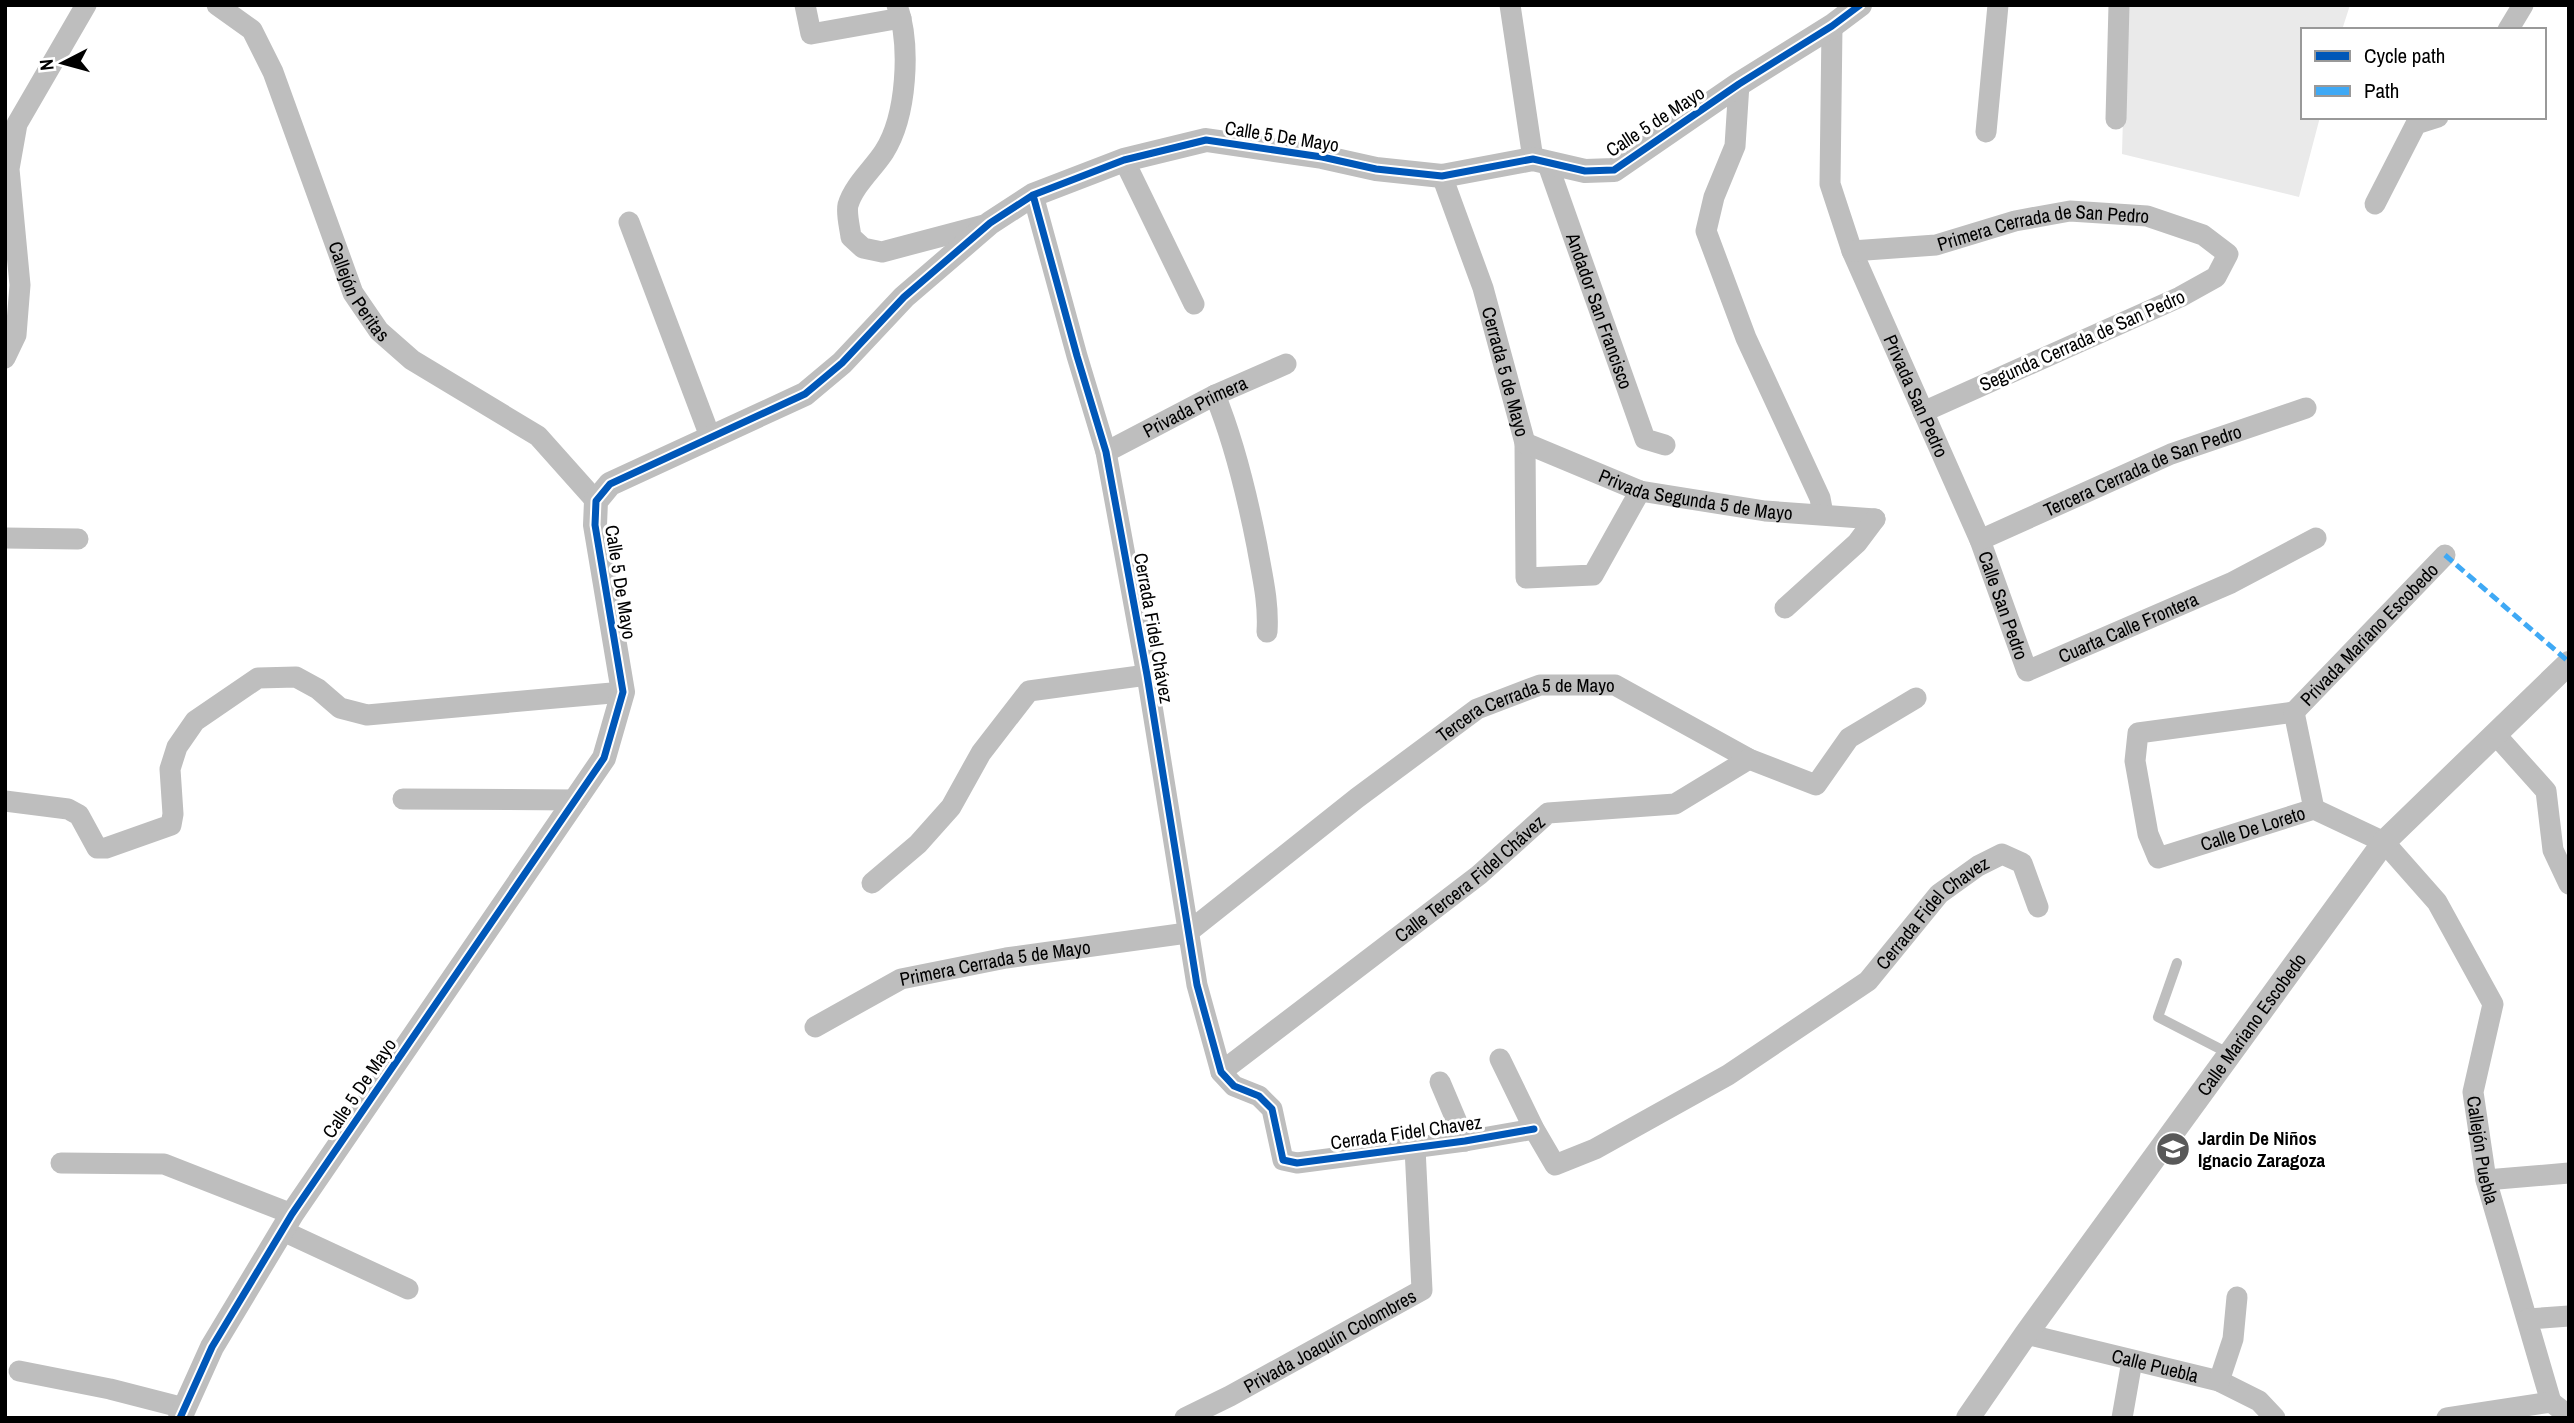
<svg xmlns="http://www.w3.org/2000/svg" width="2574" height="1423" font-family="'Archivo Narrow',sans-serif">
	<rect width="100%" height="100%" fill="#fff"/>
	<path fill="#eaeaea" d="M2126,5H2350L2342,30H2303V117H2320L2299,197L2122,154Z"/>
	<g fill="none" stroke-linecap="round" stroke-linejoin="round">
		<path stroke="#bebebe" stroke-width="10" d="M2177,963L2158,1017L2230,1054"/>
		<g stroke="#bebebe" stroke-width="21">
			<path id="s1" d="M217,5L252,30L273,72L353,293L379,331L412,360L538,436L596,501"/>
			<path d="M805,5L811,34L901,18"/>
			<path d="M897,5C911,45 907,116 884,152C873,169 854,185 848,205C846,214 850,228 851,237L863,248L882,252L988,224"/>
			<path d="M1510,5L1533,159"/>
			<path id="s2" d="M1832,26L1830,184L1852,251L1980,540L2027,671L2231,583L2316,538"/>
			<path d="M2508,30L2523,5"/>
			<path d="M1739,84L1735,146L1714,197L1706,231L1746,338L1820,498L1823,514"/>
			<path d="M2116,119L2119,5"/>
			<path d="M1986,132L1998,5"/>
			<path d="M1124,160L1194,304"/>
			<path id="s3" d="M1547,162L1645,439L1665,445"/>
			<path id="s4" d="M1442,176L1483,288L1525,443L1526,578L1593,575L1640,491"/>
			<path d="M1033,195L1077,356L1106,452L1147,675L1197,985L1221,1072L1234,1086L1259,1096L1272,1109L1283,1160L1297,1163L1465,1141L1534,1129"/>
			<path d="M2375,204L2416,124L2438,117"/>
			<path d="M629,222L711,439"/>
			<path id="s5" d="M1852,251L1936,245L2015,221L2070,211L2147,216L2203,235L2228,254L2216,277L2180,297L1923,412"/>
			<path d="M5,358L16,335L20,285L9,169L17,124L86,5"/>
			<path d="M1215,395C1235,444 1247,495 1257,546C1262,575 1269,602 1267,632"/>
			<path id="s6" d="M1525,443L1640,491L1765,511L1875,519"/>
			<path id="s7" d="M1106,452L1215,395L1286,364"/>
			<path d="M5,538L78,539"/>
			<path id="s8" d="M1980,540L2171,454L2306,408"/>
			<path d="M1785,608L1857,543L1875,519"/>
			<path id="s9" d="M2294,712L2138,733L2135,761L2148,834L2158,858L2314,809L2384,842L2437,902L2493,1004L2473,1092L2486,1180L2551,1402"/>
			<path id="s10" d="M2294,712L2445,555"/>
			<path d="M2294,712L2314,809"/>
			<path d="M2495,734L2546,791L2553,850L2569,884"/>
			<path d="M403,799L577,800"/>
			<path d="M5,801L68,809L79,815L97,848H106L171,825L173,814L170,769L177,747L195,721L258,678L296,677L318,689L340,708L367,715L623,692"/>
			<path d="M872,883L918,844L951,807L981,753L1029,691L1147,675"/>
			<path id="s11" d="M815,1027L901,979L1006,958L1187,933L1357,798L1477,709L1540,685H1615L1749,759L1816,785L1849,738L1916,698"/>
			<path id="s12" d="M1500,1059L1534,1129L1555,1165L1595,1149L1728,1075L1868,981L1939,894L1978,866L2002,854L2022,863L2038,907"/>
			<path id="s13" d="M1221,1072L1479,875L1548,813L1675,804L1749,759"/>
			<path d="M1440,1082L1465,1141"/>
			<path d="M61,1163L164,1164L292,1214"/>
			<path d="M2486,1180L2569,1173"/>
			<path d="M283,1231L408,1289"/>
			<path d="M2528,1319L2569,1316"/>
			<path id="s14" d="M2026,1334L2219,1381L2259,1401L2275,1418"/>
			<path d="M19,1371L110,1389L184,1408"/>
			<path d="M2219,1381L2233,1339L2237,1297"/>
			<path id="s15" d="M1185,1418L1230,1396L1422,1290L1415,1148"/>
			<path d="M2122,1418L2132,1361"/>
			<path d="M2447,1418L2551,1402L2569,1416"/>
		</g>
		<g stroke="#bebebe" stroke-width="24">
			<path d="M180,1418L212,1347L292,1214L604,758L623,692L595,525L596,501L610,484L805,394L842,363L904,297L990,223L1033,195L1124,160L1206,140L1322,157L1376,169L1442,176L1533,159L1585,171L1614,170L1739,84L1832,26L1860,5"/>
			<path id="s16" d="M1968,1418L2026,1334L2384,842L2569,663"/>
		</g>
		<path stroke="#3fa9f5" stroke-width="5" stroke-dasharray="10 5" stroke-linecap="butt" d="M2445,555L2569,662"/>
		<g stroke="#fff" stroke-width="11">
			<path id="cycleway" d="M1033,195L1077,356L1106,452L1147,675L1197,985L1221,1072L1234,1086L1259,1096L1272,1109L1283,1160L1297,1163L1465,1141L1534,1129
				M180,1418L212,1347L292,1214L604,758L623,692L595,525L596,501L610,484L805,394L842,363L904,297L990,223L1033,195L1124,160L1206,140L1322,157L1376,169L1442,176L1533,159L1585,171L1614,170L1739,84L1832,26L1860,5"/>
		</g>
		<use href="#cycleway" stroke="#0057b8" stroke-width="7"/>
	</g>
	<defs>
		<g id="school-disc" transform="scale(1.75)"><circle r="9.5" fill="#595959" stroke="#fff"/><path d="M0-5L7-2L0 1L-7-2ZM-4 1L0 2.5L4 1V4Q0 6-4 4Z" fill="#fff"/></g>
	</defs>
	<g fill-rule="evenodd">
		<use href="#school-disc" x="2173" y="1149"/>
	</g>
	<g text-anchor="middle" stroke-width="6" stroke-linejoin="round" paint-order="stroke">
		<g font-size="19" fill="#000" stroke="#fff">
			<text transform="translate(1655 121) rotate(-33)" y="7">Calle 5 de Mayo</text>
			<text transform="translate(1282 136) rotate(9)" y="7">Calle 5 De Mayo</text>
			<text dy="7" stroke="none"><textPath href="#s5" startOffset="194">Primera Cerrada de San Pedro</textPath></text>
			<text dy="7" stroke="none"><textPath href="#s1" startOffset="326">Callejón Peritas</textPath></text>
			<text dy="7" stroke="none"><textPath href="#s3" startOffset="158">Andador San Francisco</textPath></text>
			<text transform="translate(2082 340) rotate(-24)" y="7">Segunda Cerrada de San Pedro</text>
			<text dy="7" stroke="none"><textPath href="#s4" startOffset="206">Cerrada 5 de Mayo</textPath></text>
			<text dy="7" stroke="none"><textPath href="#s2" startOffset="387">Privada San Pedro</textPath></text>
			<text dy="7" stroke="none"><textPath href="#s7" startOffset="100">Privada Primera</textPath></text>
			<text dy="7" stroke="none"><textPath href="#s8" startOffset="177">Tercera Cerrada de San Pedro</textPath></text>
			<text dy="7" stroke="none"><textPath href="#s6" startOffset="180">Privada Segunda 5 de Mayo</textPath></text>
			<text transform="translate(621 582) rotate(81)" y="7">Calle 5 De Mayo</text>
			<text dy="7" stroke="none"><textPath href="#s2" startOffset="614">Calle San Pedro</textPath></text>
			<text dy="7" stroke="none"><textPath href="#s2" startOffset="794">Cuarta Calle Frontera</textPath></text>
			<text transform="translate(1154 628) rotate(80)" y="7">Cerrada Fidel Chávez</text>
			<text dy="7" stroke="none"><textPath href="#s10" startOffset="108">Privada Mariano Escobedo</textPath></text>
			<text dy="7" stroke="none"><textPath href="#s11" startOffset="802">Tercera Cerrada 5 de Mayo</textPath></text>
			<text dy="7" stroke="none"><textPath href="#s9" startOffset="385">Calle De Loreto</textPath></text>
			<text dy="7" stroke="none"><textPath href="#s13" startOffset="315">Calle Tercera Fidel Chávez</textPath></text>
			<text dy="7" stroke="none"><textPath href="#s12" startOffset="578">Cerrada Fidel Chavez</textPath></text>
			<text dy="7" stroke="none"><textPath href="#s11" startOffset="194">Primera Cerrada 5 de Mayo</textPath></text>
			<text dy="7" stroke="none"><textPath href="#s16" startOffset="485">Calle Mariano Escobedo</textPath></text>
			<text transform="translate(359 1088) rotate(-56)" y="7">Calle 5 De Mayo</text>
			<text transform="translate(1406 1132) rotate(-8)" y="7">Cerrada Fidel Chavez</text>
			<text dy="7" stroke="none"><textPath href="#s9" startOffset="872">Callejón Puebla</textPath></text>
			<text dy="7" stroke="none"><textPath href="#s15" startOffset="164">Privada Joaquín Colombres</textPath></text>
			<text dy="7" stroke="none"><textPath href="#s14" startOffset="133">Calle Puebla</textPath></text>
		</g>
		<g font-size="19" font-weight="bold" fill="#000" stroke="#fff" text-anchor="start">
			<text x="2198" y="1145">Jardin De Niños<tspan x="2198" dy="22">Ignacio Zaragoza</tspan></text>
		</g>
	</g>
	<rect width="2574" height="1423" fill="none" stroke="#000000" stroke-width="14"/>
	<rect x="2301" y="28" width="245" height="91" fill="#ffffff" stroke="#999999" stroke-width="2"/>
	<rect x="2315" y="51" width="35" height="10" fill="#0057b8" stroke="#999999" stroke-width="2"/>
	<text x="2364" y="63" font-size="21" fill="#000000">Cycle path</text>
	<rect x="2315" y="86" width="35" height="10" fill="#3fa9f5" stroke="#999999" stroke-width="2"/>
	<text x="2364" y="98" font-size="21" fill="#000000">Path</text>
	<g transform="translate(63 63) rotate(264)" stroke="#ffffff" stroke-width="5" paint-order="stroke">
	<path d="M0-5L12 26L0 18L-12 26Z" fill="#000000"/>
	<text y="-10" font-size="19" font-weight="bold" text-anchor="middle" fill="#000000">N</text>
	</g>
</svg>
